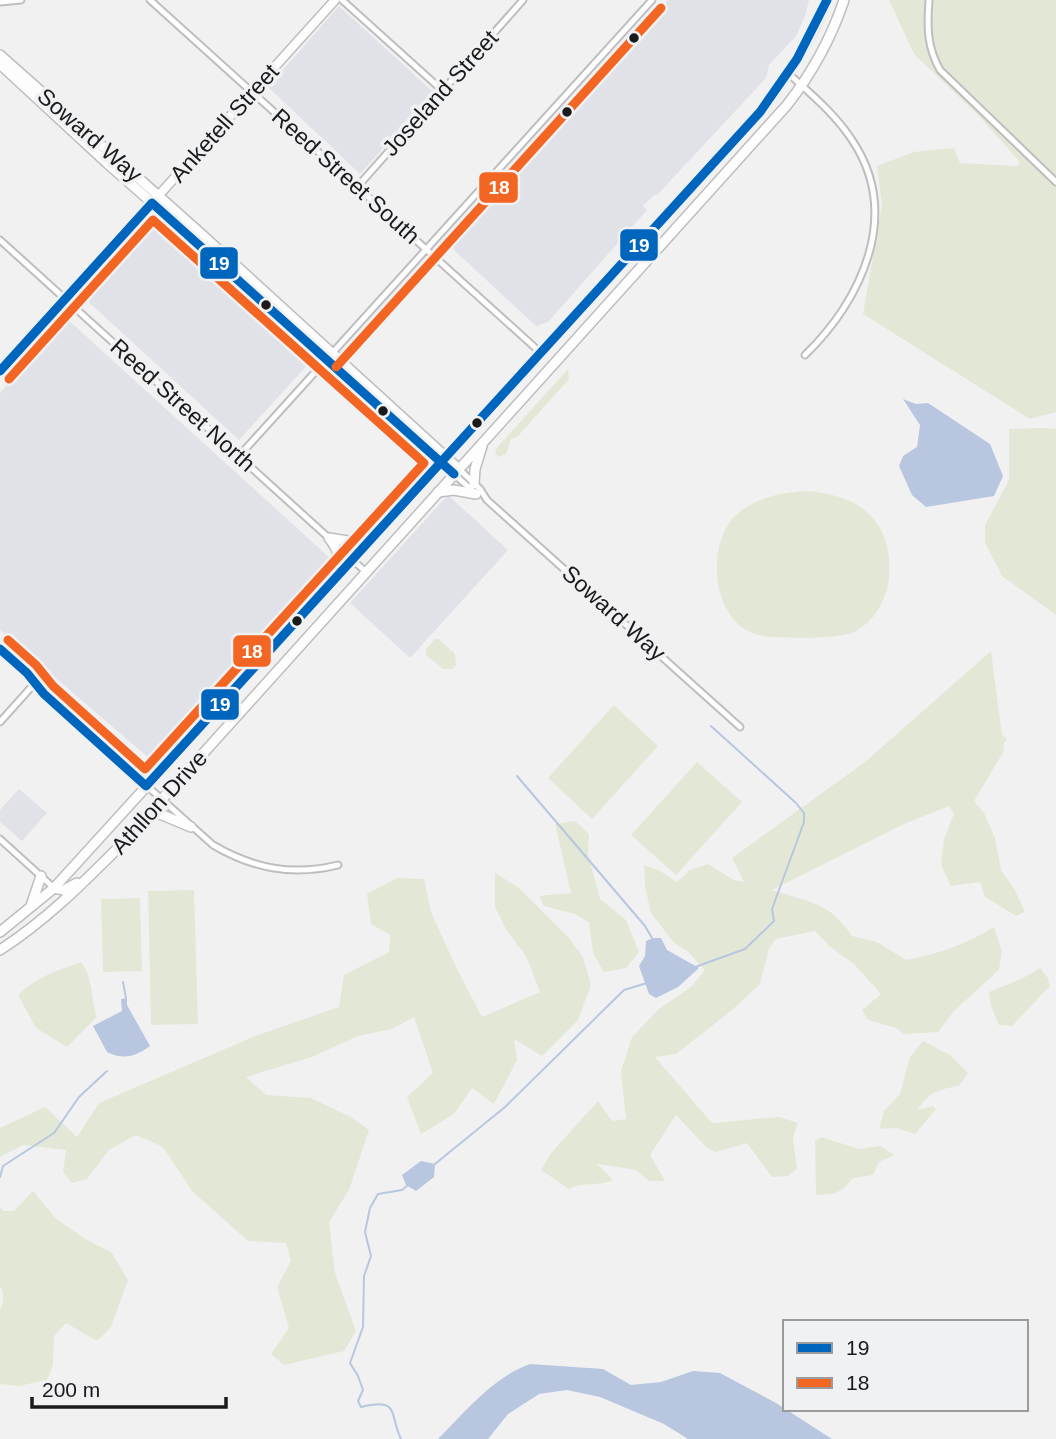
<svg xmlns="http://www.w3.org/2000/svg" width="1056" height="1439" font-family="Helvetica,sans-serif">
	<rect width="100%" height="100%" fill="#f1f1f2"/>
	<path fill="#e0e2e7" d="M668,0H809L805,16L796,36L769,65L766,78L658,194L653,196L643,206L647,210L548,322L536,326L454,250L452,242Z
		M339,6L433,92L360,174L268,87Z
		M153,217L311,361L239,440L82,296Z
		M65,317L330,558L150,759L0,630V393Z
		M448,495L508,550L410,658L350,603Z
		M19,789L47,813L22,841L0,822V810Z"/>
	<path fill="#e3e8d6" d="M889,0H1056V412L1030,419L863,314L882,204L877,166L914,152L954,148L960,163L1017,166L1020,162L978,115L914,54Z
		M568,369L569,379L518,436L511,439L506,454L497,457L495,450Z
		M1041,428L1056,429V615L1002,576L985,543V525L1009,480V429Z
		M808,491C829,493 852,498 868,513C901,543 896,612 854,632C839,639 780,639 763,636C713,629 704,549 734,517C753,498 782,492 808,491Z
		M435,639H439L455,654L456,665L452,669H443L426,655V649Z
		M991,651L1002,735L1007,738L1003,745L1004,751L974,801L984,813L995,838L1001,870L1015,890L1025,912L1016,916L985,897L980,882L951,886L941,865L944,839L954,814L949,806L904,824L772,890C808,902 829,901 852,936L877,942L906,960C937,954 967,944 994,927L1002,951L999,970L954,1011L938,1032L904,1034L896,1028L868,1020L862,1010L881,994L854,964L829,946L815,931L776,939L769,948L760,984L731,1011L676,1054L655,1057L712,1123L779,1117L798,1123L793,1137L797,1169L788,1176L772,1177L747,1143L716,1152L707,1148L676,1115L650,1155L665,1181H649L636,1170L597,1164L613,1180C598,1187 585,1181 569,1189L541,1170L551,1153L598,1101L612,1121L626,1119L621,1071L632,1037L659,1009L691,987L705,970L686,950L674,943L651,913L645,887L644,865L660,871L677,882L690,870L708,864L734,880L744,882L732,858L865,762Z
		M614,705L658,746L592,819L548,778Z
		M697,762L742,802L676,875L631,835Z
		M575,821L589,834L588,854L600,899L626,920L639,952L626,968L604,972L593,953L589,922L575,914L544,906L539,896L571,893L555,824Z
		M495,873L518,887L568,937L583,957L591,985L578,1020L542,1056L514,1039L517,1060L494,1104L472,1088L454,1114L421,1134L407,1097L433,1073L414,1017L392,1029L358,1036L312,1057L246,1077L266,1095L311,1098L351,1117L369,1130L349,1190L329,1222L335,1273L356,1331L344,1351L284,1365L271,1354L289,1328L277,1287L291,1261L286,1243L248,1241L192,1191L163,1147L136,1135L109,1150L87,1179L72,1183L63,1172L66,1150L23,1145L0,1157V1128L45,1107L77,1137L99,1103L258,1035L339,1007L344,975L389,952L390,935L371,924L367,894L397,878L424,879L431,912L457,969L482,1017L540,992L526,956L507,931L495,907Z
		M194,890L198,1024L151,1025L148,891Z
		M140,898L142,971L103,972L101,899Z
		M81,962C94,980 90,996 97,1017L67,1047L36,1028L18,995C36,977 58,970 81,962Z
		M1040,968L1048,978L1050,986L1012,1026L999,1025L991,1006L989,992L1023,978Z
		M923,1041L950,1055L968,1073L959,1086C940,1089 928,1092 918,1110L933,1106L936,1109L915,1134L897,1128L879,1129L884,1111L900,1094L910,1057Z
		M821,1137L859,1149L880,1146L895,1155L879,1162L873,1175L853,1178L843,1189L833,1194L816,1195L815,1141Z
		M33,1191L56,1219L87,1240L111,1252L128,1280L111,1327L97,1341L66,1323L54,1336L53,1365L47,1380L19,1386L0,1384V1309C4,1303 4,1292 0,1286V1207L4,1211H14Z"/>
	<path fill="#b8c6e0" d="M903,399L916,404L928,403L990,444L1003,476L994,496L926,507L912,495L899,466L903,456L917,447L920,425Z
		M653,938H661L667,950L699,968L678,987L656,998L649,994L639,966L645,956L646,941Z
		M127,998V1005L150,1046C135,1057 123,1060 107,1052L93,1026L122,1011L121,999Z
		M421,1161L435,1164L434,1177L416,1191L406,1185L402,1175Z
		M530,1364L603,1369L631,1385L661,1382L693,1371L720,1373L776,1403L832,1439H688L664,1424L600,1397L567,1390L539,1394L508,1414L488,1439H438C465,1412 493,1377 530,1364Z"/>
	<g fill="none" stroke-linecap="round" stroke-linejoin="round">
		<path stroke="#b8c6e0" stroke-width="2" d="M517,776L645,926L652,938
			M695,967L745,949L774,921L772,909L804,822V813L796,803L711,726
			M123,982L126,998
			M435,1164L505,1107L624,990L647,983
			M0,1177L3,1166L54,1133L79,1097L107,1071
			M401,1439C389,1414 400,1397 361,1407L358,1401L363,1390L358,1376L350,1363L363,1327L364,1276L371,1256L365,1232L370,1208L378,1194L402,1190L408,1185"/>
		<g stroke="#bebebf" stroke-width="9">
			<path id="street" d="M150,0L541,353
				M342,0L443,91
				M929,0C927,27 927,47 940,70L1056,182
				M0,2L21,0
				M789,74C812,95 835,114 852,140C902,214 862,300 805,355
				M358,186L523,0
				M0,240L330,539
				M239,456L652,0
				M459,469L480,489L487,500L740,727
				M454,474L475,493
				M337,546L366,572
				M0,722L35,683L44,694L213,845C254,869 293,876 338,865
				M0,839L54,888"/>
		</g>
		<g stroke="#bebebf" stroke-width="11">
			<path id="secondary" d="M2,369L335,0"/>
		</g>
		<g stroke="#bebebf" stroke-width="12">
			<path id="primary" d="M0,55L198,231L459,469
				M0,64L107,163L242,282L454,474
				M474,484L475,469L482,446
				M438,492L454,490L476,494
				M329,538C341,553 341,561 332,578
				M329,538L367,544
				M147,816L160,814L191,827
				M54,888L64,890L77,883
				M31,906L41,876
				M0,932L54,888L760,112C787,77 810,42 827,0
				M0,950C45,921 81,885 118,848L787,105C812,73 831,39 844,0"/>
		</g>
		<use href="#street" stroke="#fdfdfd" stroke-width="5"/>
		<use href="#secondary" stroke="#fdfdfd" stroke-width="8"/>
		<use href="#primary" stroke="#fdfdfd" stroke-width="9"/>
		<g stroke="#f0f1f3" stroke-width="14">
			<path id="bus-1" d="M0,371L152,203L454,474
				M0,649L27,673L44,694L146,786L760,112L797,59L827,0"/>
		</g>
		<g stroke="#f0f1f3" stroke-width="14">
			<path id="bus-2" d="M336,367L661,8
				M8,640L36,665L53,686L145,769L424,463L153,220L9,379"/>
		</g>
		<use href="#bus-1" stroke="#0065bd" stroke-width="9"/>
		<use href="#bus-2" stroke="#f26522" stroke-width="9"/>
	</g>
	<g fill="#1a1a1b" stroke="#f0f1f3" stroke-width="2.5">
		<circle cx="634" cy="38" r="6"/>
		<circle cx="567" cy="112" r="6"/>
		<circle cx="266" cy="305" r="6"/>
		<circle cx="383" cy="411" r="6"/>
		<circle cx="477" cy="423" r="6"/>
		<circle cx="297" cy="621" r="6"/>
	</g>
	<g text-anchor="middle" stroke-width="7" stroke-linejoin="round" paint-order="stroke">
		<g font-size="23" fill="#1a1a1b" stroke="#f0f1f3">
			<text transform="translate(440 93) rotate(-48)" y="8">Joseland Street</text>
			<text transform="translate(224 123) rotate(-48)" y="8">Anketell Street</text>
			<text transform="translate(90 135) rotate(41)" y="8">Soward Way</text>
			<text transform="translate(346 176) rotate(42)" y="8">Reed Street South</text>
			<text transform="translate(183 405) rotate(42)" y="8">Reed Street North</text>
			<text transform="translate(614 613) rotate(42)" y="8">Soward Way</text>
			<text transform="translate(159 802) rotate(-48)" y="8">Athllon Drive</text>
		</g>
	</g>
	<g stroke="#f0f1f3" stroke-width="2.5">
		<rect x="478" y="171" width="41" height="33" rx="7" fill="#f26522"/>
		<rect x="619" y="228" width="40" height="34" rx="7" fill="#0065bd"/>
		<rect x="199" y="246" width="40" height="34" rx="7" fill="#0065bd"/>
		<rect x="232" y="634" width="40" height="34" rx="7" fill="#f26522"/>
		<rect x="200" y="688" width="40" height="33" rx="7" fill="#0065bd"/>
	</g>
	<g font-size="19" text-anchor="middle" font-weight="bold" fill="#fff">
		<text x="499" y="194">18</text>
		<text x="639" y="252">19</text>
		<text x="219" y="270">19</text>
		<text x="252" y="658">18</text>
		<text x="220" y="711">19</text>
	</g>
	<rect x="783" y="1320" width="245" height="91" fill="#f0f1f3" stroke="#9a9b9d" stroke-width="2"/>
	<rect x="797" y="1343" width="35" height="10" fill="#0065bd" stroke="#9a9b9d" stroke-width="2"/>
	<text x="846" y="1355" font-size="21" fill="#1a1a1b">19</text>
	<rect x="797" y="1378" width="35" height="10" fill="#f26522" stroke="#9a9b9d" stroke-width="2"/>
	<text x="846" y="1390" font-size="21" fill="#1a1a1b">18</text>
	<path d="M32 1397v10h194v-10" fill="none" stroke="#1a1a1b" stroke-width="3.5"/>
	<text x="42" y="1397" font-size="21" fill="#1a1a1b" stroke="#f0f1f3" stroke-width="5" paint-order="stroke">200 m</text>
</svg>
